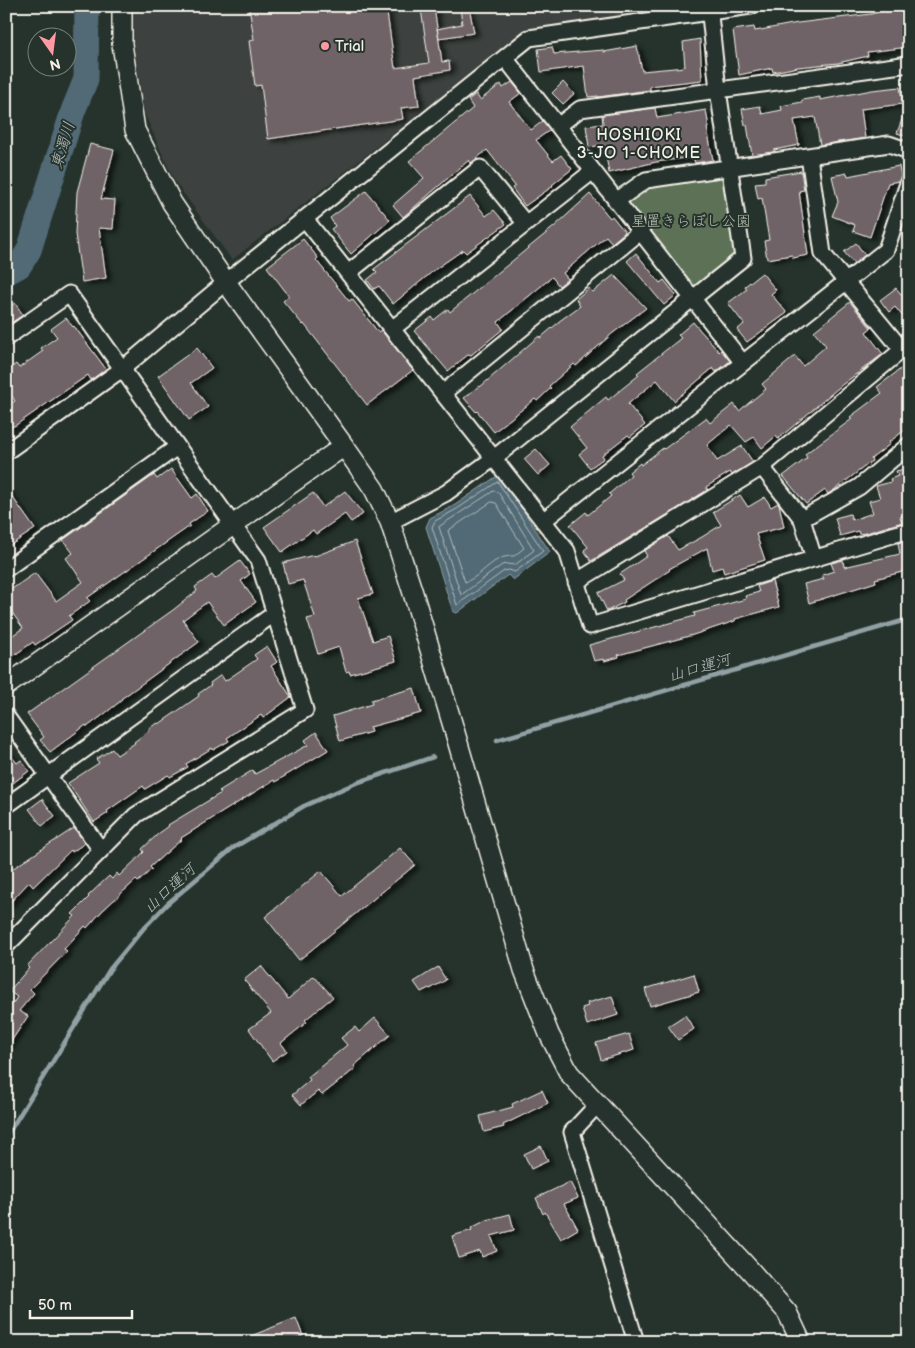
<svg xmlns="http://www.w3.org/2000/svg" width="915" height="1348" font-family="'Balsamiq Sans','Klee One',sans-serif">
	<defs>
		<filter id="shadow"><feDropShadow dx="5" dy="3" stdDeviation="2.5" flood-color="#0009"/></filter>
	</defs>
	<rect width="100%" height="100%" fill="#26332d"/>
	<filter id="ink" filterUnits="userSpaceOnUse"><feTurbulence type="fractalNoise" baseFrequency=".02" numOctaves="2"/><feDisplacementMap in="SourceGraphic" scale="10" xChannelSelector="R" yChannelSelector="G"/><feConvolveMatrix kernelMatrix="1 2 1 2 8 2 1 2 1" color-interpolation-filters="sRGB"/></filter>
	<g filter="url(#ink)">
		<path fill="#3c423f" d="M133,6H694L530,29L517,37L232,260L174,180L145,115L131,28Z"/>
		<path fill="#5c7154" stroke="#a8b19e" d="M730,166L743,258L692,299L616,201L646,180Z"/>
		<path fill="#516b76" stroke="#92a1a4" d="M500,474L550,552L513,580L508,575L457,613L453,612L426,527L430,518L455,505Z"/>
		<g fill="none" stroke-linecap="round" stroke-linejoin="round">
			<path stroke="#b3bbba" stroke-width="1" d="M498,482L543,551L515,572L509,570L504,571L457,605L432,527L435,521L457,509Z
				M494,491L498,492L534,550L515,565L507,564L502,565L461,595L439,527Z
				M492,502L496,503L524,548L514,556C492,555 483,576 465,582L448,531Z"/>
			<path stroke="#92a1a4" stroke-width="4.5" d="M497,740L909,619
				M6,1137L110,969L143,929L167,904L233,848L304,806L356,783L433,757"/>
			<path stroke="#516b76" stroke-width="25" d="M6,273L19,266L29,250L73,111L86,79L87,6"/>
		</g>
		<path fill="#6f6468" stroke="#f4f1e8" filter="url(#shadow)" d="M249,6H386L395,68L429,63L421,9L434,7L442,62L449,61L450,70L415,76L419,106L401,108L403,119L268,139L261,85L255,86L249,41L254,40Z
			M460,6H469L474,33L439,38L437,29L462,24Z
			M898,7V9L909,7V47L867,52L868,56L838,63L798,67L773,72L772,68L739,75L733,30L754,27L755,31L798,23L871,14Z
			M700,39L702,80L650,86V90L598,97V96L588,97L584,66L541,72L538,49L552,47L554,54L604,50V52L637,46L642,71L685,67L683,42Z
			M512,82L521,93L509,102L531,130L543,121L550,130L536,140L553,161L561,155L572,169L552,185L553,186L525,206L512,188L515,186L487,150L471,163L469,160L403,217L393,205L424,178L409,161L473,108L468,100L476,94L480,100L501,84L503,88Z
			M563,82L574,94L563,104L552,93Z
			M900,87L903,104L861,109L865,138L820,145L815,117L794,120L799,145L774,150V152L752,155L747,125H745L742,109L760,106L762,114L782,110L781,106L802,102V100L820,97V100L872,90Z
			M908,103H909V137L897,133Z
			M655,108L657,118L706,110L709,128H707L713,160L695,163L693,157L656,162L609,173L604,145L589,147L586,126L603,124L602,115Z
			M90,144L114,150L101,199L115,200L113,229L99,228L106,278L82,282L75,234L77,192Z
			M899,166L901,176L899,181L888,183L870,237L853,231L855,225L832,216L838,202L832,176L847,173L848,176Z
			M801,171L804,190L799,191L808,255L793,258L792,255L767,259L764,241L769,240L762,198L758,199L755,183L765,182V177Z
			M366,191L390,220L351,254L331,229L335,226L330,218Z
			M590,194L610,218L612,216L625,232L612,243L606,236L563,273L568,279L559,286L552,277L498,322L503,329L471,355L469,354L448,371L414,331L432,317L434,320L448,309L450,312L555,226Z
			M470,196L486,216L494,210L506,224L466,253L463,250L437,268L393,304L379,286L374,289L367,280L377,272L374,269Z
			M303,239L318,258L316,260L349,301L352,299L378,332L381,330L413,370L367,405L304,324L303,325L283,301L289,296L267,267Z
			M856,243L865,255L854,264L844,252Z
			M636,253L660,283L664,280L676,295L664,305L627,261Z
			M762,273L776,290L771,294L787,313L747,342L737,330L744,324L728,303L747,289L745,286Z
			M614,275L646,308L613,333L576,366L574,364L549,386L551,388L537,401L535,399L494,432L477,411L476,412L464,398L479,386L480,387L539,336L540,338L558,323V322L580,306L576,299L589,288L593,292Z
			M896,288L909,304V324L895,307L889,312L880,300Z
			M850,302L871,328L866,332L883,354L843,384L778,439L776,436L762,448L754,437L746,442L731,425L707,445L717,461L742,446L753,462L732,475L730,472L706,487L708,490L591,561L584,550L588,547L570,525L586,512L588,515L611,496L609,494L631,475L629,472L640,463L641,465L663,448L664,449L706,418L710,423L734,404L739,411L766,389L762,384L795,356L803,366L826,346L814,331Z
			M15,303L23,315L6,326V309Z
			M66,318L73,327L74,326L106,369L91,380L88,375L16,425L6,429V407L15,401L6,386V371L16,364L19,368L43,351L41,348L57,337L51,329Z
			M693,322L719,352L721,350L730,361L716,372L713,368L674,401L657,380L628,404L645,425L630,437L628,435L602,455L604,458L590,468L579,454L587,448L570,427L606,397L608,400L639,375L637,373L681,338L678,335Z
			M197,348L212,368L191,383L208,407L189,420L158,376Z
			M902,368L909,377V427L889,442L890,444L871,459L872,461L834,490L828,494L825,490L806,504L783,476L807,458L805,454L852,419L850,417L882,393L877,387Z
			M536,449L550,465L538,475L524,459Z
			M909,468V514L900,517L902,522L866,533L859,534L858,531L840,536L835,518L850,514L852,520L873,513L869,501L880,498L876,486L891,482L890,479L898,476L896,471Z
			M171,469L192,498L197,494L208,511L189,524L190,526L87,598L90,601L69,616L72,620L35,645L33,642L6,661V640L23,628L6,604V593L35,573L56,601L83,582L66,558L73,553L63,540L154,475L157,479Z
			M6,488L35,529L6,548Z
			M345,491L363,514L351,522L345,514L316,534L313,530L282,552L264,527L313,493L323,507Z
			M740,495L748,507L765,497L771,507L778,503L779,504L784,527L756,534L765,560L724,573L722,567L712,570L707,548L669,569L670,570L624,600L625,602L607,611L598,593L624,580L620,574L647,556L644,551L668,536L678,550L702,537L721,525L713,512Z
			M908,540L909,572L902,571V572L875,579L876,582L809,603L804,584L824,579L822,575L834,571L831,563L843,560L844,567L900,554L898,543Z
			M355,541L373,594L358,598L373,641L388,636L396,661L350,674L349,671L346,672L339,647L318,654L307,619L315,617L303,580L288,584L283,563L314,555L315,556Z
			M240,561L250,574L241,581L256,602L224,625L207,602L183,620L199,642L121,699L122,700L103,715L87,727L86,725L50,752L40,740L44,737L27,714L173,610L197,591L195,587L212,575L215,579Z
			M772,581L779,607L735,619V621L693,635L618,655L619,657L604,661V659L594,661L589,645L695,616L694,613L746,599L745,596L759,592L757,586Z
			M267,646L277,662L271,666L291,697L263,718L261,715L227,738L229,741L213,750L212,748L186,764L188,767L170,777L168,775L145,789L143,786L107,811L108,813L94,822L68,783L99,763L96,759L112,749L117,755L135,743L134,742L150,730L149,728L158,723L159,724L199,696L198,694L211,685L210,683L221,675L225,681L257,659L254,655Z
			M414,688L421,713L370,727L371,732L340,741L333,716L372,704L371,700Z
			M316,732L328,750L275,782L274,780L181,838L182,839L150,867L152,869L138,882L136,880L102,911L87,928L85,926L64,949L67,951L30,989L34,993L19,1011L28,1016L6,1049V1014L17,997L9,991L29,968L27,966L75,916L72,914L89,897L88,896L109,876L112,879L117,873L119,876L144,852L142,849L158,834L169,826L168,825L221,793L219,791L253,770L255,774L308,745L305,740Z
			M6,750L17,763L21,760L29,771L13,783L6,773Z
			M42,799L55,816L42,826L29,809Z
			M74,828L85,843L72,852L71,850L33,887L29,882L6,907V873Z
			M400,848L415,865L299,960L265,917L321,871L342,896Z
			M261,966L288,999L314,976L333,997L305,1020L307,1022L281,1043L287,1051L272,1061L249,1029L271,1013L244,980Z
			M438,967L446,980L430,989L429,988L421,992L414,982Z
			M694,974L699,992L650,1006L645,989Z
			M612,996L618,1015L587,1025L582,1008L588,1006L587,1003Z
			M685,1015L694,1029L678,1040L668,1026Z
			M375,1018L390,1035L354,1066L356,1068L322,1095L318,1091L301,1105L292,1095L310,1080L308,1077L347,1045L341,1038L355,1027L359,1032Z
			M629,1034L634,1050L601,1060L596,1043Z
			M542,1090L548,1103L503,1125L504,1127L484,1132L480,1116L513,1107L512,1104Z
			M541,1146L548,1161L531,1169L524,1154Z
			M570,1182L578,1198L564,1204L578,1229L561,1239L545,1212L543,1214L536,1198Z
			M510,1214L514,1230L491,1236L497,1251L482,1257L480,1251L459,1258L452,1236L472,1230L471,1228L487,1220Z
			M296,1318L303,1336L287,1342H236Z"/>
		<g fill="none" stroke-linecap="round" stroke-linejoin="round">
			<g stroke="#f4f1e8" stroke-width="19">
				<path id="minor" d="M505,58L743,363
					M558,126L580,109L909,64
					M809,156L823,254L909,358
					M593,171L392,329L567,551L590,626L909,530
					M616,201L646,180L889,144L909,151
					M305,219L392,329
					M348,273L480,168L526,224
					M6,338L69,294L258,560L305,710L136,815L6,946
					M443,393L640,232
					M6,452L122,369L226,282L529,38L751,6
					M762,467L802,519L814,559
					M802,519L859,487L909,445
					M543,521L886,250L909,180
					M390,522L446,493L494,458L743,258L718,90L709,6
					M6,569L177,447
					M576,582L762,467L909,344
					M6,716L101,850
					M6,806L275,613
					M597,1105L572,1132L636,1342"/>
			</g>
			<g stroke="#f4f1e8" stroke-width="22">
				<path id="tertiary" d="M122,6V44L135,130L172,203L218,271L344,446L374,489L390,522L413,593L453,726L524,970L549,1034L569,1073L749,1269L787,1312L801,1342
					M6,686L344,446"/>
			</g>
			<use href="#minor" stroke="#26332d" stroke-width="15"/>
			<use href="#tertiary" stroke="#26332d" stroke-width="19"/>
		</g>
	</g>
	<circle fill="#ff9aa2" stroke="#26332d" stroke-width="2" cx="325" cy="46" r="5"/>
	<g text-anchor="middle" stroke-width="4" stroke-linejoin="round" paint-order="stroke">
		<g font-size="15" fill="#f4f1e8" stroke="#26332d" text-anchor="start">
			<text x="335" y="51">Trial</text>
		</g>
		<g font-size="15" fill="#b7bead" stroke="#26332d">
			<text x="691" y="226">星置きらぼし公園</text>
		</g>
		<g font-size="16" letter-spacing="1" fill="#f4f1e8" stroke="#26332d">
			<text x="639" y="140">HOSHIOKI<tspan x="639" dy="18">3-JO 1-CHOME</tspan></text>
		</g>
		<g font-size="16" font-style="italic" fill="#b3bbba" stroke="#26332d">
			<text transform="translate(62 145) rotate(-73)" y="6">東濁川</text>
			<text transform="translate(699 667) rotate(-16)" y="6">山口運河</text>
			<text transform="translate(169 888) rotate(-43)" y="6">山口運河</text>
		</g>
	</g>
	<rect width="915" height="1348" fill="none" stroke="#26332d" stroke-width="25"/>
	<rect x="12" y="12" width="890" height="1323" fill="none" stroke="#f4f1e8" stroke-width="2" filter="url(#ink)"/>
	<g transform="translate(52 52) rotate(166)"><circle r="24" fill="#26332d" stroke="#787f78"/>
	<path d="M0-4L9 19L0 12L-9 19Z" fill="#ff9aa2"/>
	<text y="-8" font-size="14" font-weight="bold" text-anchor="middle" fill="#f4f1e8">N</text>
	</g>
	<path d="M30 1310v8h102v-8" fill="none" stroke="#f4f1e8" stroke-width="2.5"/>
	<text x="38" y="1310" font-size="15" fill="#f4f1e8" stroke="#26332d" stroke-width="4" paint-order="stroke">50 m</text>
</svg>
